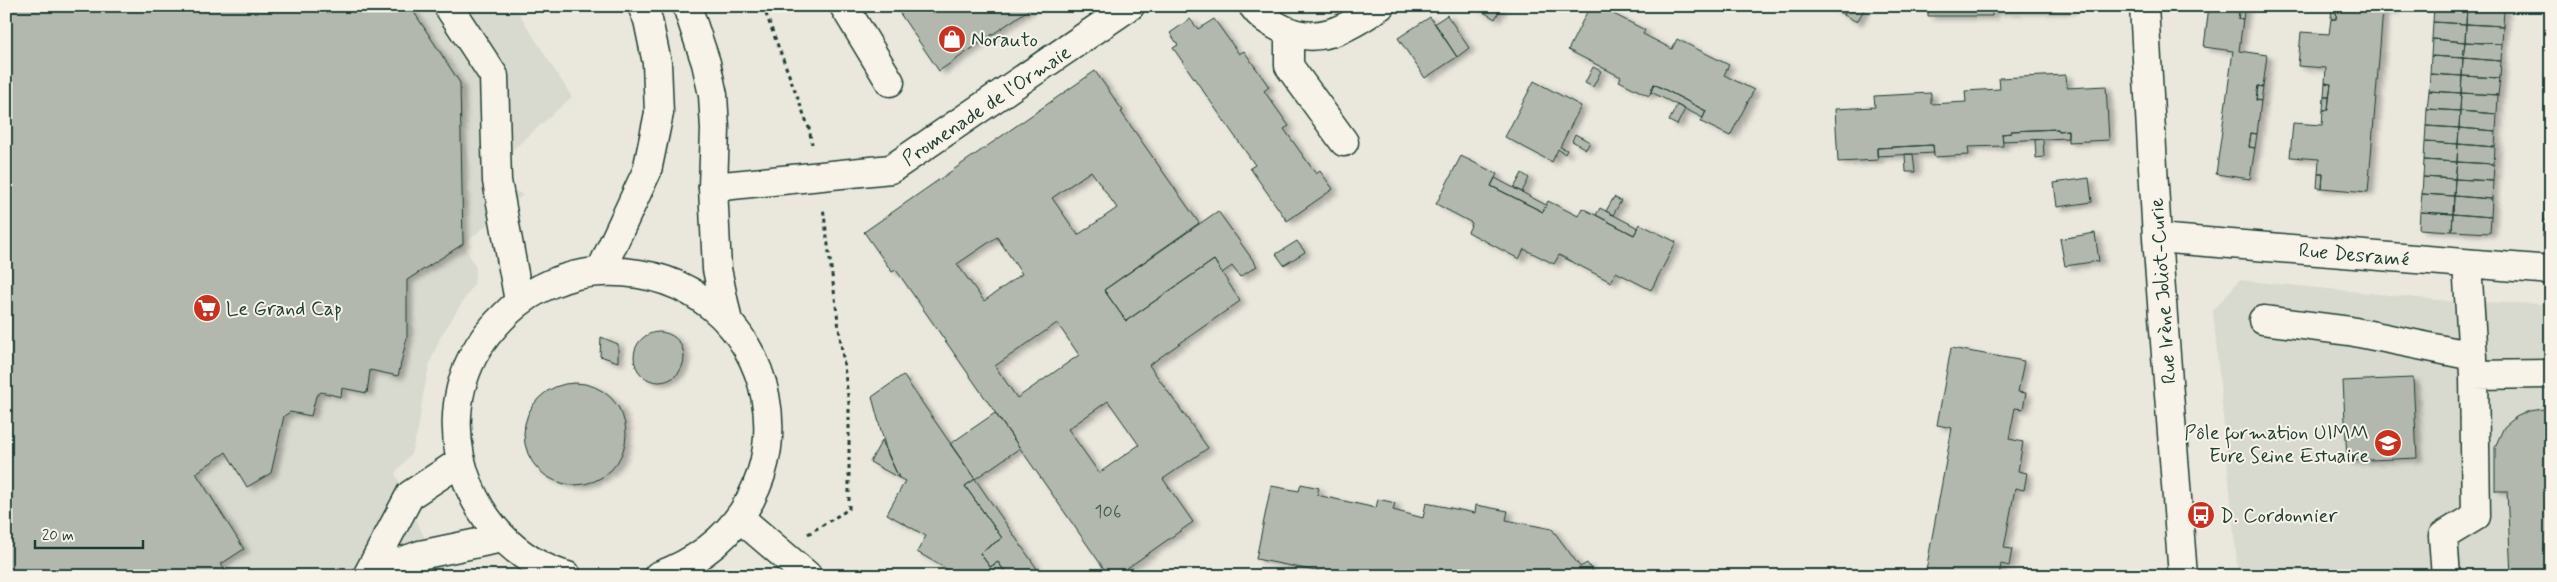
<svg xmlns="http://www.w3.org/2000/svg" width="2557" height="582" font-family="Mynerve,sans-serif">
	<defs>
		<filter id="shadow"><feDropShadow dx="5.5" dy="3" stdDeviation="2.5" flood-color="#0004"/></filter>
	</defs>
	<rect width="100%" height="100%" fill="#eae8dd"/>
	<filter id="ink" filterUnits="userSpaceOnUse"><feTurbulence type="fractalNoise" baseFrequency=".02" numOctaves="2"/><feDisplacementMap in="SourceGraphic" scale="10" xChannelSelector="R" yChannelSelector="G"/><feConvolveMatrix kernelMatrix="1 2 1 2 8 2 1 2 1" color-interpolation-filters="sRGB"/></filter>
	<g filter="url(#ink)">
		<path fill="#d9dacf" d="M6,6H514L572,97L508,154L503,168L512,189L523,195L464,244L476,268L474,284L441,336L430,363L423,395L418,430L411,454L395,473L432,554L450,576H6Z
			M2239,280L2449,301L2551,304V576H2238L2213,311Z"/>
		<path fill="#b2b8ae" stroke="#1f3d34" fill-rule="evenodd" filter="url(#shadow)" d="M6,6H410L460,83L463,244L407,280V337L398,376L370,370L367,393L342,388L341,397L321,392L316,396L311,416L290,412L284,416L271,473L247,487L226,452L196,473L244,549L221,564L228,576H6Z
			M895,6H1034L939,71Z
			M1473,6H1502L1495,19Z
			M1590,6H1598L1645,30L1643,34L1672,49L1677,39L1729,65L1724,75L1754,90L1730,136L1701,122L1706,111L1654,84L1649,96L1619,81L1621,77L1568,50Z
			M1829,6H1849L1844,15Z
			M1849,6H1866L1857,22L1844,15Z
			M1928,6H2070V10L1992,11V16H1928Z
			M2209,6H2240L2238,19H2243L2239,51L2267,55L2263,87L2258,86L2256,100L2261,101L2257,134L2251,133L2249,147L2255,148L2250,179L2216,174L2233,51L2204,47Z
			M2240,6H2245L2243,19H2238Z
			M2332,6H2337L2336,19H2331Z
			M2337,6H2392V11L2383,10L2368,192L2322,188L2323,174H2318L2319,159L2290,157L2293,123L2322,125L2323,110H2328L2331,84L2325,83L2326,68L2298,66L2301,32L2329,34L2331,19H2336Z
			M2434,6L2467,7L2466,24L2433,22Z
			M2467,6H2504V10Z
			M2467,7L2504,10L2503,26L2466,24Z
			M1447,15L1469,48L1457,57L1435,23Z
			M1430,17L1457,57L1425,78L1398,38Z
			M1190,19L1198,29L1214,19L1239,54L1244,51L1269,87L1264,91L1289,126L1284,129L1316,174L1320,171L1333,189L1287,221L1250,168L1255,165L1173,48L1178,45L1170,33Z
			M2433,22L2466,24L2465,42L2432,39Z
			M2466,24L2503,26L2502,44L2465,42Z
			M2432,39L2465,42L2463,58L2431,56Z
			M2465,42L2502,44L2501,61L2463,58Z
			M2431,56L2463,58L2462,76L2430,74Z
			M2463,58L2501,61L2500,78L2462,76Z
			M1593,67L1601,71L1593,87L1585,83Z
			M1095,71L1123,111L1121,112L1199,223L1104,290L1126,321L1214,260L1240,301L1149,365L1208,448L1163,479L1193,522L1116,576H1109L896,270L892,272L864,232ZM1091,171L1117,208L1078,235L1052,198ZM997,237L1022,274L984,301L957,264ZM1057,323L1079,355L1017,398L995,366ZM1108,401L1139,445L1099,473L1068,429Z
			M2430,74L2462,76L2461,93L2429,91Z
			M2066,75L2067,88L2106,86L2109,140L2068,142V130L2059,131L2058,129L2011,131V133L2002,134L2003,146L1968,147L1969,155L1934,157L1933,145L1877,148L1878,160L1838,162L1835,109L1875,107L1874,96L1931,93V104L1966,102L1965,91L2000,89L1999,78Z
			M2462,76L2500,78L2498,95L2461,93Z
			M1534,81L1581,106L1560,147L1567,150L1565,154L1558,149L1552,162L1505,137Z
			M2325,83L2331,84L2329,97H2324Z
			M1654,84L1706,111L1703,118L1651,92Z
			M2258,86L2263,87L2261,101L2256,100Z
			M2429,91L2461,93L2460,111L2427,109Z
			M2461,93L2498,95L2497,114L2460,111Z
			M2324,97H2329L2328,110H2323Z
			M1677,105L1685,109L1677,125L1669,121Z
			M2427,109L2460,111L2459,128L2426,126Z
			M2460,111L2497,114L2496,131L2459,128Z
			M2426,126L2459,128L2458,144L2425,142Z
			M2459,128L2496,131L2495,147L2458,144Z
			M2058,129L2059,131L2068,130V138L2003,141L2002,134L2011,133V131Z
			M2251,133L2257,134L2255,148L2249,147Z
			M1575,134L1590,142L1586,149L1572,141Z
			M2043,139L2044,157L2036,158L2035,140Z
			M2425,142L2458,144L2457,162L2424,160Z
			M2458,144L2495,147L2494,164L2457,162Z
			M1933,145L1934,153L1877,156V148Z
			M2549,150H2551V168H2548Z
			M1905,154H1913L1915,172H1906Z
			M1461,156L1497,174L1491,186L1543,212L1548,201L1578,216L1582,208L1634,235L1640,224L1676,242L1651,290L1616,272L1611,282L1559,255L1554,264L1524,249L1519,259L1468,232L1472,223L1436,204Z
			M2424,160L2457,162L2455,179L2423,177Z
			M2457,162L2494,164L2493,181L2455,179Z
			M2548,168H2551V186L2546,185Z
			M1522,173L1529,178L1522,192L1514,188Z
			M2318,174H2323L2322,188H2317Z
			M2423,177L2455,179L2454,196L2422,194Z
			M1495,178L1546,205L1543,212L1491,186Z
			M2089,178L2092,202L2057,207L2054,183Z
			M2455,179L2493,181L2492,199L2454,196Z
			M2546,185L2551,186V203L2545,202Z
			M2422,194L2454,196L2453,214L2420,212Z
			M2454,196L2492,199L2491,217L2453,214Z
			M1614,197L1621,201L1613,215L1606,211Z
			M2545,202L2551,203V221L2544,220Z
			M1600,208L1638,228L1634,235L1596,215Z
			M1218,211L1257,266L1240,277L1232,266L1222,273L1214,260L1126,321L1104,290Z
			M2420,212L2453,214L2452,231L2419,229Z
			M2453,214L2491,217L2490,233L2452,231Z
			M2544,220L2551,221V237H2543Z
			M2095,233L2099,261L2065,266L2060,239Z
			M1297,241L1305,252L1284,265L1276,254Z
			M634 357a25 25 0 1 1 50 0a25 25 0 1 1-50 0Z
			M601,337L618,344V362L600,356Z
			M1951,348L2024,361L2018,392L2026,393L2023,409L2015,408L2009,439L2023,442L2018,471L2027,473L2024,490L2015,488L2004,548L2012,549L2009,566L2001,564L1999,576H1925L1952,428L1937,425Z
			M903,375L975,479L965,486L1002,538L980,553L990,567L998,562L1008,576H959L917,552L926,536L887,514L905,481L899,478L886,449L872,397Z
			M2413,378L2417,458L2347,461L2343,381Z
			M524 434a51 51 0 1 1 102 0a51 51 0 1 1-102 0Z
			M2544,409L2551,410V576H2511L2507,491H2495V447L2504,427L2516,417L2529,411Z
			M995,413L1020,448L975,479L950,444Z
			M882,440L889,457L899,478L870,462Z
			M975,479L1042,576H1008L998,562L990,567L980,553L1002,538L965,486Z
			M1301,484L1319,488L1317,495L1376,508L1378,499L1395,503L1393,510L1423,518L1426,503L1475,513L1476,505L1508,511L1506,520L1552,529L1580,567L1587,563L1596,576H1443L1413,569L1412,576H1341L1256,559L1271,486L1299,491Z"/>
		<g fill="none" stroke-linecap="round" stroke-linejoin="round">
			<g stroke="#1f3d34" stroke-width="31">
				<path id="minor" d="M448,6L494,76L497,181L519,301
					M844,6L890,82
					M1253,6C1260,16 1267,20 1277,26C1315,48 1347,29 1380,6
					M2144,6L2157,238L2183,576
					M1289,32V66L1344,142
					M713,187L891,169L1130,6
					M2157,238L2551,270
					M2263,320L2350,331L2473,356
					M2474,375L2551,374
					M740,518L808,576
					M369,573L420,555L502,538
					M367,576L410,495L460,462
					M2446,576L2443,536L2476,516L2474,375L2467,264"/>
			</g>
			<g stroke="#1f3d34" stroke-width="31">
				<path id="major" d="M687,6L706,63L713,95L715,129L713,187L717,269L728,322
					M600,272L647,171L659,113L657,63L648,20L642,6
					M567,576C476,550 430,440 473,356C482,339 495,324 509,311C533,288 568,273 601,272C784,264 837,510 658,576"/>
			</g>
			<path stroke="#1f3d34" stroke-width="3" stroke-dasharray="4 4" stroke-linecap="butt" d="M763,6L809,128L812,144
				M808,534L849,509V404L823,207"/>
			<use href="#minor" stroke="#f7f3e8" stroke-width="28"/>
			<use href="#major" stroke="#f7f3e8" stroke-width="28"/>
		</g>
	</g>
	<defs>
		<g id="shop-disc" transform="scale(1.4375)"><circle r="9.5" fill="#c8321e" stroke="#f7f3e8"/><path d="M-5-2.5h2.3a2.7 3.5 0 0 1 5.4 0H5L5.5 6h-11ZM-1.5-2.5h3a1.5 2.3 0 0 0-3 0Z" fill="#fff"/></g>
		<g id="supermarket-disc" transform="scale(1.4375)"><circle r="9.5" fill="#c8321e" stroke="#f7f3e8"/><path d="M-6-5.5h2.5l.6 2H6L4.5 2H-2.5L-4.4-4H-6ZM-1.5 3.2a1.3 1.3 0 1 0 .1 0ZM3 3.2a1.3 1.3 0 1 0 .1 0Z" fill="#fff"/></g>
		<g id="school-disc" transform="scale(1.4375)"><circle r="9.5" fill="#c8321e" stroke="#f7f3e8"/><path d="M0-5L7-2L0 1L-7-2ZM-4 1L0 2.5L4 1V4Q0 6-4 4Z" fill="#fff"/></g>
		<g id="bus-disc" transform="scale(1.4375)"><circle r="9.5" fill="#c8321e" stroke="#f7f3e8"/><path d="M-5-6H5V4H4V6H2V4H-2V6H-4V4H-5ZM-3.5-4V0h7V-4ZM-3.5 1.2v1.5H-2V1.2ZM2 1.2v1.5H3.5V1.2Z" fill="#fff"/></g>
	</defs>
	<g fill-rule="evenodd">
		<use href="#shop-disc" x="952" y="39"/>
		<use href="#supermarket-disc" x="207" y="308"/>
		<use href="#school-disc" x="2388" y="443"/>
		<use href="#bus-disc" x="2201" y="515"/>
	</g>
	<g text-anchor="middle" stroke-width="4" stroke-linejoin="round" paint-order="stroke">
		<g font-size="18" fill="#445c52">
			<text x="1108" y="517">106</text>
		</g>
		<g font-size="20" fill="#1f3d34" stroke="#f7f3e8" text-anchor="start">
			<text x="971" y="46">Norauto</text>
			<text x="226" y="315">Le Grand Cap</text>
			<text x="2369" y="439" text-anchor="end">Pôle formation UIMM<tspan x="2369" dy="23">Eure Seine Estuaire</tspan></text>
			<text x="2220" y="522">D. Cordonnier</text>
		</g>
		<g font-size="20" fill="#1f3d34" stroke="#f7f3e8">
			<text transform="translate(986 105) rotate(-34)" y="7">Promenade de l'Ormaie</text>
			<text transform="translate(2354 254) rotate(5)" y="7">Rue Desramé</text>
			<text transform="translate(2162 291) rotate(-94)" y="7">Rue Irène Joliot-Curie</text>
		</g>
	</g>
	<rect width="2557" height="582" fill="none" stroke="#f7f3e8" stroke-width="25"/>
	<rect x="12" y="12" width="2532" height="557" fill="none" stroke="#1f3d34" stroke-width="2" filter="url(#ink)"/>
	<path d="M35 540v8h108v-8" fill="none" stroke="#1f3d34" stroke-width="2.5"/>
	<text x="42" y="540" font-size="15" fill="#1f3d34" stroke="#f7f3e8" stroke-width="4" paint-order="stroke">20 m</text>
</svg>
